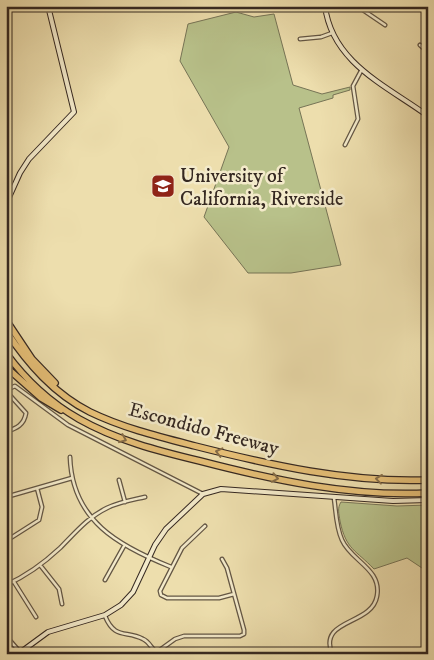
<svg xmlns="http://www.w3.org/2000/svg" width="434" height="660" font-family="'IM FELL DW Pica',serif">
	<rect width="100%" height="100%" fill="#eddead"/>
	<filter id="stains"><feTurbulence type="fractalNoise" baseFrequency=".004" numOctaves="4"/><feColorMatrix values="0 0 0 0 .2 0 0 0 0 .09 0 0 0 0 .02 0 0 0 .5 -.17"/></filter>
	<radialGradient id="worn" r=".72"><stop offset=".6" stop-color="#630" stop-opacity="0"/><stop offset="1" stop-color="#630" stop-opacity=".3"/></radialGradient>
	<path fill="#b8c18a" stroke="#767456" d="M236,12L254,17L274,14L293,85L322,94L350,87V90L333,95V98L299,108L341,265L291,273H248L204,217L229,147L180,61L188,24Z
		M341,502L397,506L428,505V572L407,558L374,569C356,550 346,550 340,521C339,514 337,508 341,502Z"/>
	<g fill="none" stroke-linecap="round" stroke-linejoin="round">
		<g stroke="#635644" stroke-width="5">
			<path id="street" d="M357,6L385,25
				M300,39L321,37L332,33
				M420,45L428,52
				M345,145L358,119L353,86L361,71
				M6,390L15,386L68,425L203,494
				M6,391L26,413C24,425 17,428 6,432
				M70,457C72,521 119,546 171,567
				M6,460V468
				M119,480L125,502
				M6,497L72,478
				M205,526L182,548L160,591L161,595L167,598H219L234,594
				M6,541L39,520L42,507L37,488
				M40,565L59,589L62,604
				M105,580L124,546
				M14,582L36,617
				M6,585C26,576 44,563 60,548C75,533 88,517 107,508C119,502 132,500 145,497
				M105,616C115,640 126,630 143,639C150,642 151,649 157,652L175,639L184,636H240L244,634V630L227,568L222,559
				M6,636L20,652
				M332,654C318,618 372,626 377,596C382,569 351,561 342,540C336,527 336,511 334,498"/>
		</g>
		<g stroke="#352821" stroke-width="6">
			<path id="secondary" d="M325,6C332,63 387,86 428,116
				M6,204L20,173L29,159L74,112L48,6
				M18,654L48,632L105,615L121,605L133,592L155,545L166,529L203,494L221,489L393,501L428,500"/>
		</g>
		<g stroke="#352821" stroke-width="8">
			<path id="highway" d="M6,320L32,359L55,383
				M6,331C28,364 54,394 90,412C123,428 160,437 195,446C270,465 350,483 428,480
				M6,353C25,379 51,403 79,419C116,440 158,451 200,461C273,480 352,497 428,493
				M6,367L41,398L61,410"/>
		</g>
		<use href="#street" stroke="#f3eaca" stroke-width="2.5"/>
		<use href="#secondary" stroke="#f3eaca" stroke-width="4"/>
		<use href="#highway" stroke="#e6bf76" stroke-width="5.5"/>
	</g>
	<defs><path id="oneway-chevron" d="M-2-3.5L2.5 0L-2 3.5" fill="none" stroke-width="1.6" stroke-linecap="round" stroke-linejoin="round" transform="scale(1.25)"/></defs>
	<g stroke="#856c47">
		<use href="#oneway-chevron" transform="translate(123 439) rotate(22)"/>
		<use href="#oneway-chevron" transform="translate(219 452) rotate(-166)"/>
		<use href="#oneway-chevron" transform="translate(275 478) rotate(11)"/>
		<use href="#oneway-chevron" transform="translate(379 479) rotate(-173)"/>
	</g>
	<defs>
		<g id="university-square" transform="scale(1.25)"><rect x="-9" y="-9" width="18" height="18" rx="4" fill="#8f2418" stroke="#f3eaca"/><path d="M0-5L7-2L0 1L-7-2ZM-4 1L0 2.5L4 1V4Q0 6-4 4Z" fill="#fff"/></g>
	</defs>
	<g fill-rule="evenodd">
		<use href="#university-square" x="163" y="186"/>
	</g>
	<g text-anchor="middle" stroke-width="5" stroke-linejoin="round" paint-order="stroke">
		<g font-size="20" fill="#352821" stroke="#f3eaca" text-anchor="start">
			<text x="180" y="182">University of<tspan x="180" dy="23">California, Riverside</tspan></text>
		</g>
		<g font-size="20" fill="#352821" stroke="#f3eaca">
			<text transform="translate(204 428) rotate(15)" y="7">Escondido Freeway</text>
		</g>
	</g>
	<rect width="434" height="660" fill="none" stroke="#eddead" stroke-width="25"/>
	<rect x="8" y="8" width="419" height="645" fill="none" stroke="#352821" stroke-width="2.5"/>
	<rect x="12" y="12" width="409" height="635" fill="none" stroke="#352821"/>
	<rect width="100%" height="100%" filter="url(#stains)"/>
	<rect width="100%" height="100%" fill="url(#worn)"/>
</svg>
